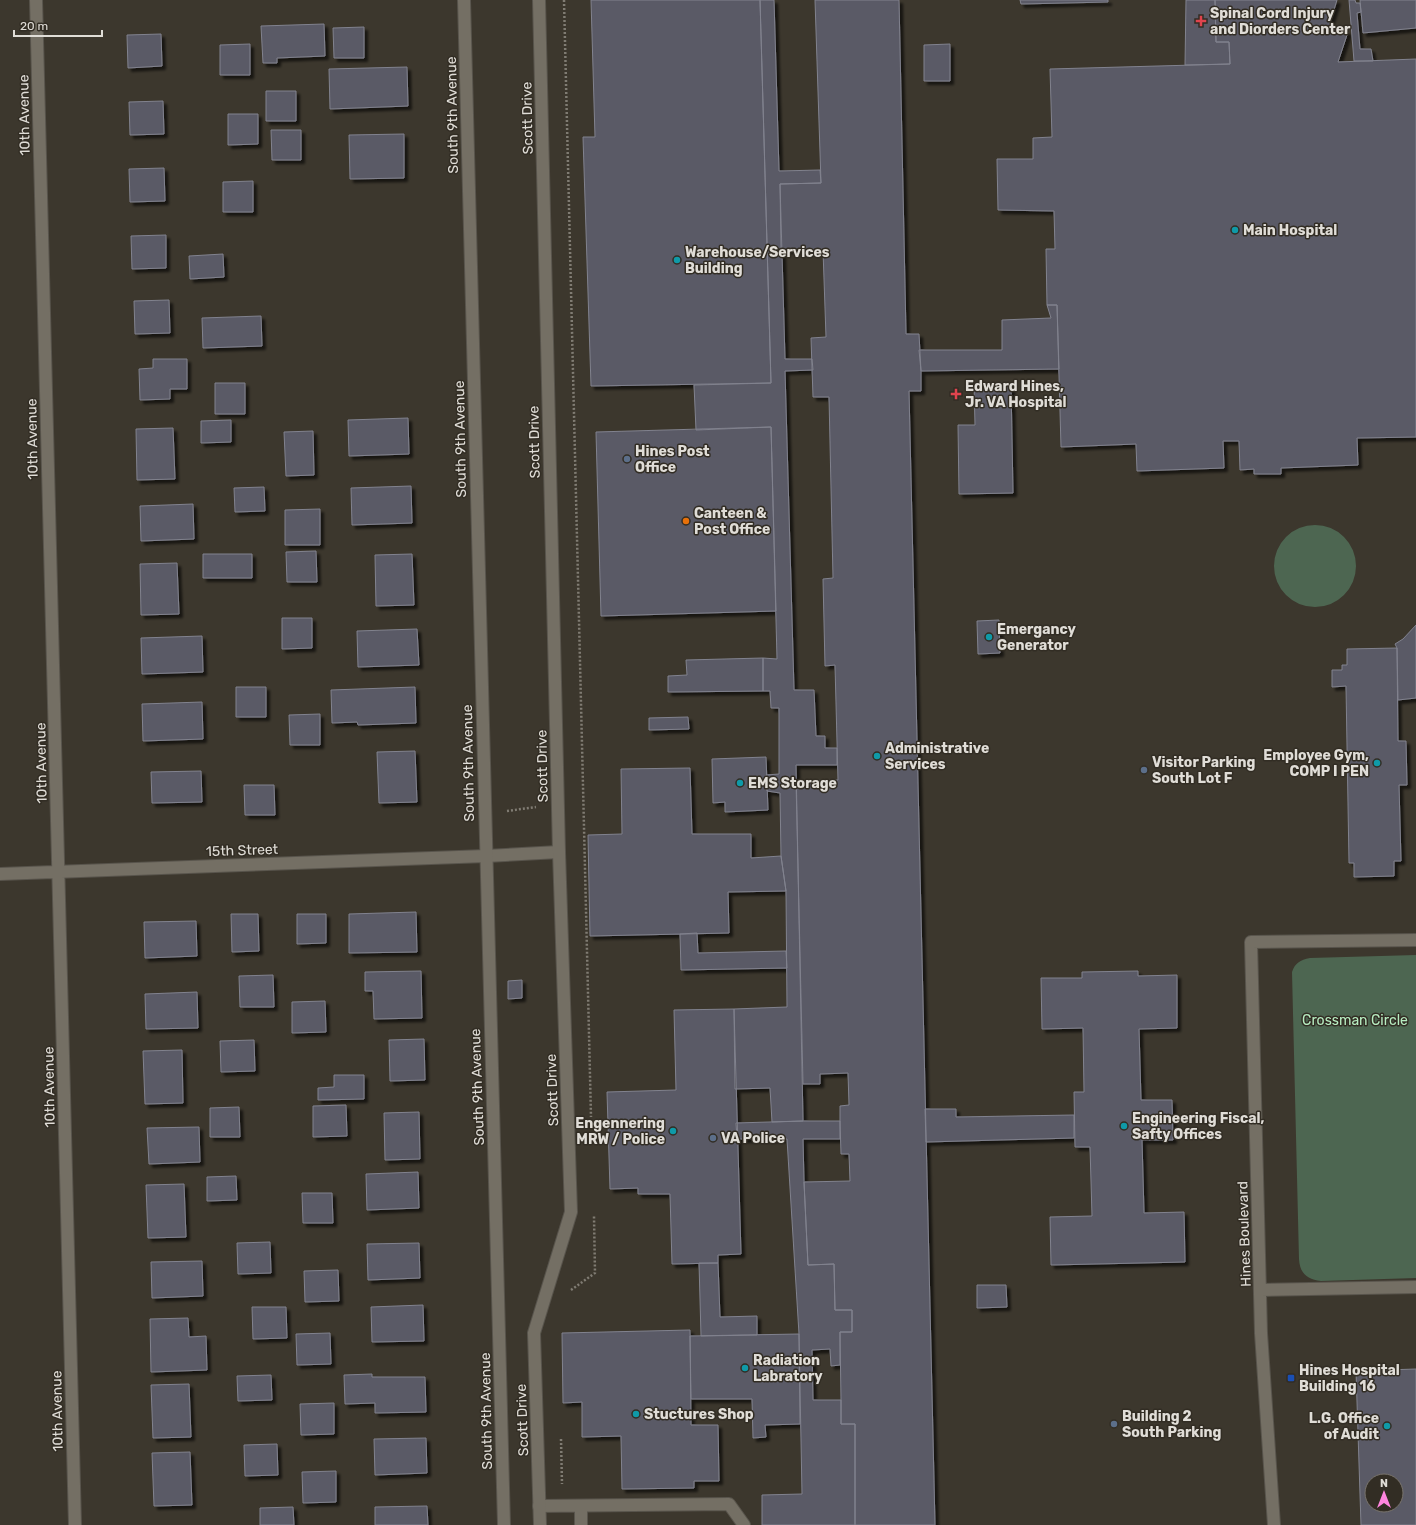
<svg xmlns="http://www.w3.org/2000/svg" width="1416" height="1525" font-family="Rubik,sans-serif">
	<defs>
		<filter id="shadow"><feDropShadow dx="3.5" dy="3.5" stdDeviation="1" flood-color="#0009"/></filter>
	</defs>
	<rect width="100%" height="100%" fill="#3c372d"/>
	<path fill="#4d6651" d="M1274 566a41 41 0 1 1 82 0a41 41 0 1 1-82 0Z
		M1416,955V1278L1321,1281C1307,1279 1300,1274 1299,1259L1292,972C1295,963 1300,960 1310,958Z"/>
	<path fill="#5a5a66" stroke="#81828e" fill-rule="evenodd" filter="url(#shadow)" d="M591,0H760L771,383L591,386L583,137H595Z
		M760,0H774L779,171L820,170L821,183L780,184L785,359H812L813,370L785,371L794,690H814L816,736H825V748H837V765H796L803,1121L772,1122L770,1088L735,1089L734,1009L787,1007L786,891L781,856L780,793L767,791L766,775L779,774V708H771L770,691H763V658L777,659L771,427L696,430L694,385L771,383Z
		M815,0H899L906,334H919L921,371V391H909L935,1525H855V1424H841V1400L840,1332H852V1310H835L834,1264L808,1265L804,1182L850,1181L849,1154H841L840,1121V1106L849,1105L848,1073L820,1074V1084H803L796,781L838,780L835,665L825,666L823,579L833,578L829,397H813L811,338L826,337L823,250H781L780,184L821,183Z
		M1020,0H1108V2L1021,4Z
		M1186,0H1215L1216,42H1229L1230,64L1185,65Z
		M1215,0H1337L1329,26L1348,32L1338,62L1416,59V437L1357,438L1358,465L1281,468V474H1254V469L1240,470L1239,441H1223L1224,468L1137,471L1136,444L1061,447L1057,305H1047L1046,249H1055L1054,211L998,210L997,159H1033V138L1052,137L1050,69L1230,64L1229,42H1216Z
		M1349,0H1355L1356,3H1360L1361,12L1357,13L1360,49H1371L1373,61H1354Z
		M1360,0H1416V28L1363,33Z
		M324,24L325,56L277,58V63H263L261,26Z
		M364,27V58H334L333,28Z
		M161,34L162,66L128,68L127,35Z
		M250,44V75H220V45Z
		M950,44V81H924V45Z
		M407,67L408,106L330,109L329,69Z
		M266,91H296V121H266Z
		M163,101L164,134L130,135L129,102Z
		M228,114H258V144L228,145Z
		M271,130H301V160H272Z
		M404,134V178L350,179L349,135Z
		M164,168L165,201L130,202L129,169Z
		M253,181V212H223V182Z
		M166,235V268L132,269L131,236Z
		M223,254L224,277L190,279L189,256Z
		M169,300L170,333L135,334L134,301Z
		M1047,305H1057L1059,369L921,371L919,350H1002V320L1051,318Z
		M261,316L262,346L203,348L202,318Z
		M153,359H187V389H170V399L140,400L139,369L153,368Z
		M215,383H245V414H215Z
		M1009,383L1011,384L1013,493L959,494L958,425H975L974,384Z
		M408,418L409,454L349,456L348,420Z
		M231,420V442L201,443V421Z
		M771,427L776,611L601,616L596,432Z
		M173,428L175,479L137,480L136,429Z
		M313,431L314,475L286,476L284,432Z
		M411,486L412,523L352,525L351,488Z
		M264,487L265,511L235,512L234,488Z
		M193,504L194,539L141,541L140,506Z
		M320,509V545H285V510Z
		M316,551L317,582H287L286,552Z
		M203,554H252V578H203Z
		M412,554L414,605L376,606L375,555Z
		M177,563L179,614L141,615L140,564Z
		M282,618H312V648L282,649Z
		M999,620L1000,653L978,654L977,621Z
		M1416,625V698L1398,700L1397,648L1395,644L1403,639Z
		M417,629L419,665L358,667L357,631Z
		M202,636L203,672L142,674L141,638Z
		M1397,648L1398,741H1406L1407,785H1399L1401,861H1394V876L1354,877V863H1349L1346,686L1332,687V670H1342V665H1347V649Z
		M763,658V691L668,692V676L687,675L686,660Z
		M236,687H266V717H236Z
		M415,687L416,723L358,725L357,722L332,723L331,690Z
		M202,702L203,739L143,741L142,704Z
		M320,714V745H290L289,715Z
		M688,717L689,729L649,730V718Z
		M415,751L417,802L379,803L377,752Z
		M766,757L768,810L725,812V802L713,803L712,759Z
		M690,768L692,834H751V858L781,856L786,891L728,892L729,933L590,936L588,835L622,834L621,769Z
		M201,771L202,802L152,803L151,772Z
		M244,785H274L275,815H245Z
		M416,912L417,952L349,953V914Z
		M231,914H258L259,951L232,952Z
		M297,914H326V943L297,944Z
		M196,921L197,956L145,958L144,922Z
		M697,933L698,953L786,951L787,968L681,970L680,934Z
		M421,971L422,1018L374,1019L373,991H365V972Z
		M1138,971V976L1177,975V1028L1139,1029L1141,1100H1172L1173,1140H1142L1144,1213L1184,1212L1185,1262L1051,1265L1050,1217L1092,1216L1090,1147H1075L1074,1092H1084L1083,1028L1042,1029L1041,978H1082V972Z
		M273,975L274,1007H240L239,976Z
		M522,980V998L508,999V981Z
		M197,992L198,1028L146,1029L145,994Z
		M325,1001L326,1032L292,1033V1002Z
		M734,1009L741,1254L718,1255V1263L672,1264L670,1194H638V1188L610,1189L607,1092L676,1090L674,1010Z
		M424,1039L425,1080L390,1081L389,1040Z
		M254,1040L255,1071L221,1072L220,1041Z
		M182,1050L183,1103L145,1104L143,1051Z
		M334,1075H364V1099L318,1100V1088L334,1087Z
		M346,1105L347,1136L313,1137V1106Z
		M239,1107L240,1137H210V1108Z
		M925,1109H956V1117L1074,1115V1138L926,1142Z
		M419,1112L420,1159L385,1160L384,1113Z
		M803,1121H840V1139H803L804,1182L808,1265L834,1264L835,1310H852V1332H840V1365L831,1366L830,1349L812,1350L813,1400H841V1424H855V1525H762V1495L802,1494L799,1334L787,1139H737L736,1123Z
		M199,1127L200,1162L149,1164L147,1128Z
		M418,1172L419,1208L367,1210L366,1174Z
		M236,1176L237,1200L207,1201V1177Z
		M184,1184L186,1237L148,1238L146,1185Z
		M302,1193H332L333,1223H303Z
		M270,1242L271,1273L238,1274L237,1243Z
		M419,1243L420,1278L368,1280L367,1244Z
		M202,1261L203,1296L152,1298L151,1262Z
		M699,1263H718L720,1317L757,1316V1335L701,1336Z
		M338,1270L339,1301L305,1302L304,1271Z
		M977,1285H1006L1007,1307L977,1308Z
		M423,1305L424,1341L372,1342L371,1307Z
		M252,1307H286L287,1338L253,1339Z
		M188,1318L189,1337L206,1336L207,1370L151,1372L150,1319Z
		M690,1330L691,1425H718L719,1481H694V1488L622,1489L621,1436L582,1437V1402L563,1403L562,1333Z
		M330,1333L331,1364L297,1365L296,1334Z
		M799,1334L800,1424L765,1425L766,1437L753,1438L752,1399H691L690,1336Z
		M1416,1369V1525H1361L1356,1371ZM1372,1481H1396V1505H1372Z
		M372,1374V1377H425L426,1412L375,1413V1403L345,1404L344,1375Z
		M271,1375L272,1400L238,1401L237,1376Z
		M189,1384L191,1437L153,1438L151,1385Z
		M334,1403V1434L301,1435L300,1404Z
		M426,1438L427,1473L375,1475L374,1439Z
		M277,1444L278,1475L245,1476L244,1445Z
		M190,1452L192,1505L154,1506L152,1453Z
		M336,1471V1502L303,1503L302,1472Z
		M427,1506L428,1525H375V1507Z
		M293,1507L294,1525H260V1508Z"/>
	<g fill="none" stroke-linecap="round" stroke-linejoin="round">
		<g stroke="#58544c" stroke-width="14">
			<path id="lane" d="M486,856L559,852
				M539,1506L729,1504L744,1525
				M581,1506V1525"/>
		</g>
		<g stroke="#58544c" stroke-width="14">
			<path id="street" d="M36,0L75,1525
				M464,0L504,1525
				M539,0L559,852L571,1212L534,1333L540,1525
				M0,874L486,856
				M1261,1290L1416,1287
				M1274,1525L1261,1333L1251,942L1416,940"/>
		</g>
		<path stroke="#807c73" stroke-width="2.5" stroke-dasharray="2 2" stroke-linecap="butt" d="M564,0L591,1117
			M507,811L536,807
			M571,1290L595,1273L594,1216
			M561,1439L562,1484"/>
		<use href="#lane" stroke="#746f64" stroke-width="12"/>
		<use href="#street" stroke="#746f64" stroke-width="12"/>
	</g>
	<g fill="#e0444e" stroke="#322d24" stroke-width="1.5">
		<path d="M1199 15h4v4h4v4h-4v4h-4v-4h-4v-4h4z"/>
		<path d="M954 388h4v4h4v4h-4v4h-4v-4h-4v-4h4z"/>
	</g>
	<g fill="#0f9aa8" stroke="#322d24" stroke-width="1.5">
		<circle cx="1235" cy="230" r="4"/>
		<circle cx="677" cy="260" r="4"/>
		<circle cx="989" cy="637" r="4"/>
		<circle cx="877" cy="756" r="4"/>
		<circle cx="1377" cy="763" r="4"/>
		<circle cx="740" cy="783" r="4"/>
		<circle cx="1124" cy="1126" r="4"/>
		<circle cx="673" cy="1131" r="4"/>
		<circle cx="745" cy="1368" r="4"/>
		<circle cx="636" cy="1414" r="4"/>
		<circle cx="1387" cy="1426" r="4"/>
	</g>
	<g fill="#5c6f8a" stroke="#322d24" stroke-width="1.5">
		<circle cx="627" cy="459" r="4"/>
		<circle cx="1144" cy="770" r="4"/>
		<circle cx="713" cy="1138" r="4"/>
		<circle cx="1114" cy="1424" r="4"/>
	</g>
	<circle fill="#e8710a" stroke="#322d24" stroke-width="1.5" cx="686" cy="521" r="4"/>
	<rect fill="#1a4fb4" stroke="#322d24" stroke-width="1.5" x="1287" y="1374" width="8" height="8" rx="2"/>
	<g text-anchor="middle" stroke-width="3" stroke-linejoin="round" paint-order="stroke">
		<g font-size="14" font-weight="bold" fill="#e0ddd7" stroke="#322d24" text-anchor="start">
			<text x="1210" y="18">Spinal Cord Injury<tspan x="1210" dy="16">and Diorders Center</tspan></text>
			<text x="1243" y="235">Main Hospital</text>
			<text x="685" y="257">Warehouse/Services<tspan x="685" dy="16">Building</tspan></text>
			<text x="965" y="391">Edward Hines,<tspan x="965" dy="16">Jr. VA Hospital</tspan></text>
			<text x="635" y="456">Hines Post<tspan x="635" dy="16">Office</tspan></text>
			<text x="694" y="518">Canteen &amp;<tspan x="694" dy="16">Post Office</tspan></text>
			<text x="997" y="634">Emergancy<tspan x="997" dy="16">Generator</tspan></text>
			<text x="885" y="753">Administrative<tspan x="885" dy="16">Services</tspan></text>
			<text x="1369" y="760" text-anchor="end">Employee Gym,<tspan x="1369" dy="16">COMP I PEN</tspan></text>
			<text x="1152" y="767">Visitor Parking<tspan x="1152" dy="16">South Lot F</tspan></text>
			<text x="748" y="788">EMS Storage</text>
			<text x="1132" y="1123">Engineering Fiscal,<tspan x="1132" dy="16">Safty Offices</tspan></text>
			<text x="665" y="1128" text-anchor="end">Engennering<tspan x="665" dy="16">MRW / Police</tspan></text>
			<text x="721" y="1143">VA Police</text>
			<text x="753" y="1365">Radiation<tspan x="753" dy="16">Labratory</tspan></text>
			<text x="1299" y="1375">Hines Hospital<tspan x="1299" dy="16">Building 16</tspan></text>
			<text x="644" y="1419">Stuctures Shop</text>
			<text x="1122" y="1421">Building 2<tspan x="1122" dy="16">South Parking</tspan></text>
			<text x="1379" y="1423" text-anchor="end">L.G. Office<tspan x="1379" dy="16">of Audit</tspan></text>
		</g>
		<g font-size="14" fill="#e0ddd7" stroke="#322d24">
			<text transform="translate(24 115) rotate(-91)" y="5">10th Avenue</text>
			<text transform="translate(452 115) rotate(-91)" y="5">South 9th Avenue</text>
			<text transform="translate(527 118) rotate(-91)" y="5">Scott Drive</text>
			<text transform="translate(32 439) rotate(-91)" y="5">10th Avenue</text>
			<text transform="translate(460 439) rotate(-91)" y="5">South 9th Avenue</text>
			<text transform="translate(534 442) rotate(-91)" y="5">Scott Drive</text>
			<text transform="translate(41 763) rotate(-91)" y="5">10th Avenue</text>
			<text transform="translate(468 763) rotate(-91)" y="5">South 9th Avenue</text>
			<text transform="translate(542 766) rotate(-91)" y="5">Scott Drive</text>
			<text transform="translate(242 850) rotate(-2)" y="5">15th Street</text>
			<text transform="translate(49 1087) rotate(-91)" y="5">10th Avenue</text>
			<text transform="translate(477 1087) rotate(-92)" y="5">South 9th Avenue</text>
			<text transform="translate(552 1090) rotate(-92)" y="5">Scott Drive</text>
			<text transform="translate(1244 1234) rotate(-92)" y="5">Hines Boulevard</text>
			<text transform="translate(57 1411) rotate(-91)" y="5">10th Avenue</text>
			<text transform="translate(486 1411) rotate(-91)" y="5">South 9th Avenue</text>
			<text transform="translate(522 1420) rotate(-92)" y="5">Scott Drive</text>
		</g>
		<g font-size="14" fill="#b7edc1" stroke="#322d24">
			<text x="1355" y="1025">Crossman Circle</text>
		</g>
	</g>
	<g transform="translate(1384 1493)"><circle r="19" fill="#322d24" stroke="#78736c"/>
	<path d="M0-3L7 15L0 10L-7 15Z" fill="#ff85df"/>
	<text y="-6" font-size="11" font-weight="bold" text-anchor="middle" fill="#e0ddd7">N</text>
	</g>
	<path d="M14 30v6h88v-6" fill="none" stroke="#e0ddd7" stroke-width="2"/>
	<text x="20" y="30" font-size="12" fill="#e0ddd7" stroke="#322d24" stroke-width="3" paint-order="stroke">20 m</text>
</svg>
